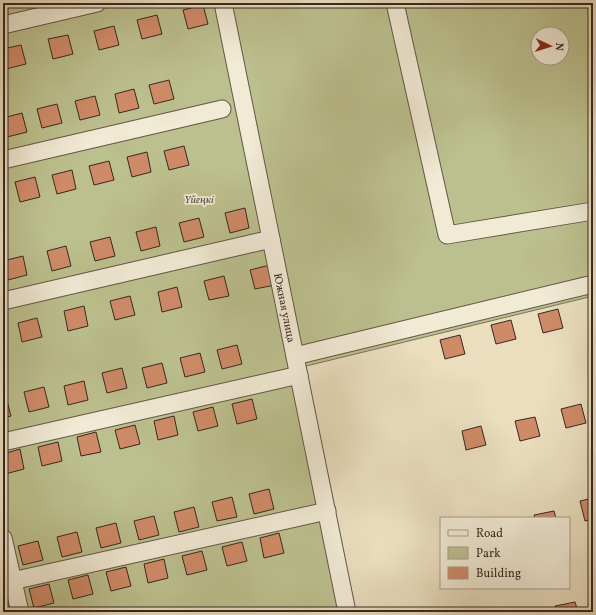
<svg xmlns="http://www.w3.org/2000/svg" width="596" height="615" font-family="Vollkorn,serif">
	<rect width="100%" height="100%" fill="#eadebf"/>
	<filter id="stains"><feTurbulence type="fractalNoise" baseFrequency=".005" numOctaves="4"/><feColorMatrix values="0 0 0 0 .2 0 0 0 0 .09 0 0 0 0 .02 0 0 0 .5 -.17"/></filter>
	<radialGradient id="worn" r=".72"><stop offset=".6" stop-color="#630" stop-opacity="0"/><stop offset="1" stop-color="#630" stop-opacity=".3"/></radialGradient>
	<path fill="#bcc08e" stroke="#797458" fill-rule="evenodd" d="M3,3H593V296L298,368L348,612H3ZM538,34H562V58H538Z"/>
	<path fill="#cf8b68" stroke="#362821" d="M203,5L208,24L188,29L183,10Z
		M157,15L162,34L142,39L137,20Z
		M114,26L119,45L99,50L94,31Z
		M68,35L73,54L53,59L48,39Z
		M21,45L26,64L6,69L3,58V49Z
		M169,80L174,99L154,104L149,85Z
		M134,89L139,108L119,113L115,94Z
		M95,96L100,115L80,120L75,101Z
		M57,104L62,123L42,128L37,109Z
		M22,113L27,132L7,137L3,118Z
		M184,146L189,165L169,170L164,151Z
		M147,152L151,172L132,177L127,157Z
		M109,161L114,180L94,185L89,166Z
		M72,170L76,189L57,194L52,175Z
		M35,177L40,197L20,202L15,182Z
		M245,208L249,228L230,233L225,213Z
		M199,218L204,237L184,242L179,223Z
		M156,227L160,246L141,251L136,232Z
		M110,237L115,256L95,261L90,242Z
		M66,246L71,266L52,271L47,251Z
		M23,256L27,275L8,280L3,261Z
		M270,265L275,285L255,289L250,270Z
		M224,276L229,296L209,300L204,281Z
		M177,287L182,307L162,312L158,292Z
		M130,296L135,315L115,320L110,301Z
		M593,304V320L589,305Z
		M84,306L88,326L68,331L64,311Z
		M558,309L563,328L543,333L538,314Z
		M37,318L42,337L22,342L18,323Z
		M511,320L516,339L496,344L491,325Z
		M460,335L465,354L445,359L440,340Z
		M237,345L242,364L222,369L217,350Z
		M200,353L205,372L185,377L180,358Z
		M162,363L167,383L147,388L142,368Z
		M122,368L127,388L107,393L102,373Z
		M84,381L88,400L68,405L64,386Z
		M44,387L49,407L29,412L24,392Z
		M6,397L11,416L3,418V398Z
		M252,399L257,419L237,424L232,404Z
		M581,404L586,423L566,428L561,409Z
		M213,407L218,426L198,431L193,412Z
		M174,416L178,435L158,440L154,421Z
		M535,417L540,436L520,441L515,421Z
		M135,425L140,444L120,449L115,430Z
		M481,426L486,445L466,450L462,431Z
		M96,432L101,452L81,456L77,437Z
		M58,442L62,461L42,466L38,447Z
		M20,449L24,469L5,474L3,467V454Z
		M269,489L274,509L254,514L249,494Z
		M232,497L237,517L217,521L212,502Z
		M593,498V519L585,521L580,501Z
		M194,507L199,527L179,532L174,512Z
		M554,511L556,518H535L534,515Z
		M154,516L159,535L139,540L134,521Z
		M116,523L121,543L101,548L96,528Z
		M77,532L82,552L62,557L57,537Z
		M279,533L284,553L264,558L260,538Z
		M38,541L43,560L23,565L18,546Z
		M242,542L247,561L227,566L222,547Z
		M202,551L207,570L187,575L182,556Z
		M164,559L168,578L148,583L144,564Z
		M126,567L131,586L111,591L106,572Z
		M88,575L93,594L73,599L68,580Z
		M49,584L54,603L34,608L29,589Z
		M7,593L12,612H3V594Z
		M575,602L578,612H557L555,606Z"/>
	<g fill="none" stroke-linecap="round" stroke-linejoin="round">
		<g stroke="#635648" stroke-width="19">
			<g id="minor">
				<path id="s1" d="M223,3L347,612"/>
				<path d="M395,3L447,235L593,211"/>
				<path d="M3,25L97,3"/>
				<path d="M3,160L222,109"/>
				<path d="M3,301L271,239"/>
				<path d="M295,356L593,284"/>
				<path d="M3,442L299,375"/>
				<path d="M3,538L20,612"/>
				<path d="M3,583L327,511"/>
			</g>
		</g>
		<use href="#minor" stroke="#f1ead5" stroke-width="17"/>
	</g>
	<g text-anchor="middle" stroke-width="3.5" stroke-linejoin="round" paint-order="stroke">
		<g font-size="11" font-style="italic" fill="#584e3c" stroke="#f1ead5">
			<text x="199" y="203">Үйеңкі</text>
		</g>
		<g font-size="11" fill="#362821" stroke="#f1ead5">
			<text dy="4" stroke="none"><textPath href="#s1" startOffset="311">Южная улица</textPath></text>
		</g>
	</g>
	<rect width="596" height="615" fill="none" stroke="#eadebf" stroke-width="16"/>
	<rect x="4" y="4" width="588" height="607" fill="none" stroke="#362821" stroke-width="2"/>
	<rect x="8" y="8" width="580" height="599" fill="none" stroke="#362821"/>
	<rect x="440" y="517" width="130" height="72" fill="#f1ead5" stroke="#a69c8d"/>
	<rect x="448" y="530" width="20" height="6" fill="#f1ead5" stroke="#a69c8d"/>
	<text x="476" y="537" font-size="12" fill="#362821">Road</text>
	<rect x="448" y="547" width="20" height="12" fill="#bcc08e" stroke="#a69c8d"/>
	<text x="476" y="557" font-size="12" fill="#362821">Park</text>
	<rect x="448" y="567" width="20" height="12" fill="#cf8b68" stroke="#a69c8d"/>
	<text x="476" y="577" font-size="12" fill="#362821">Building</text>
	<g transform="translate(550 46) rotate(94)"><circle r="19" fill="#f1ead5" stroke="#a69c8d"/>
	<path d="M0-3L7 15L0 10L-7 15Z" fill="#8f2418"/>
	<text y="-6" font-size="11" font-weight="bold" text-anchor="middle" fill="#362821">N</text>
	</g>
	<rect width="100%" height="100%" filter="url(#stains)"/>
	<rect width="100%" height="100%" fill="url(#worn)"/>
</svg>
